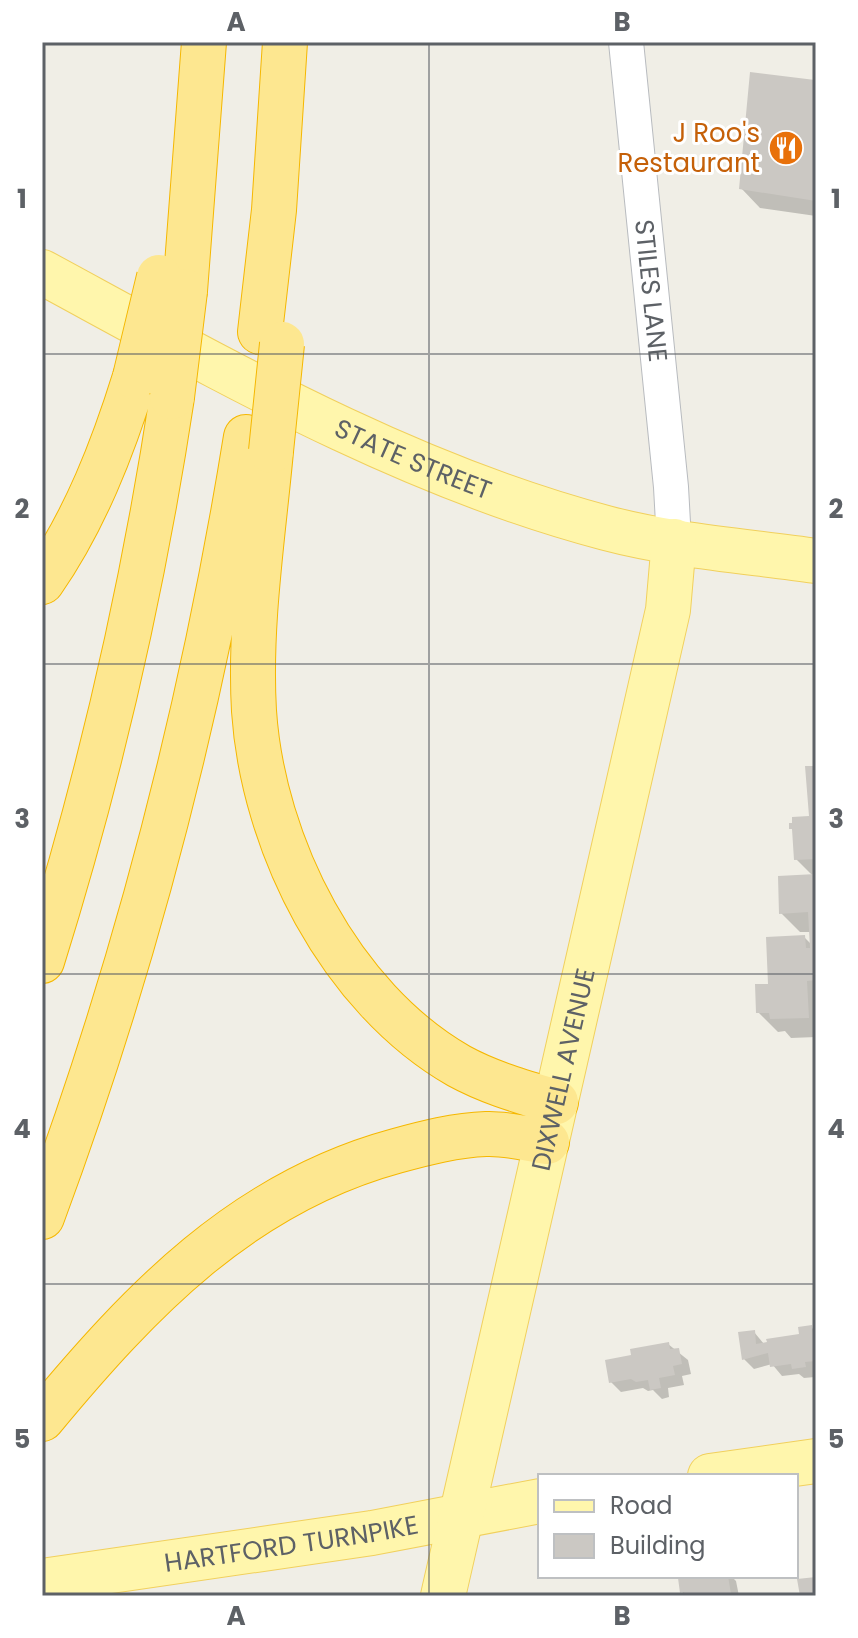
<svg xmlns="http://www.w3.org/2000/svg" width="858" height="1638" font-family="Poppins,sans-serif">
	<rect width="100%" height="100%" fill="#f0eee6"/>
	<path fill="#0003" d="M814,82L816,216L760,208L741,188Z
		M816,768V1037L791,1038L785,1031L778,1032L758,1012L770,986L804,937L812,945L811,932H800L781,913L813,876L796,859L795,832L791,828L811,818Z
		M811,1327L816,1332L815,1377L804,1378L799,1374L782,1376L772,1364L754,1369L744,1359L754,1332L764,1344L802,1336Z
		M668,1344L688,1360L691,1374L682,1376L684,1385L668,1388L669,1397L662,1399L653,1390L648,1391L643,1388L621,1392L611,1382L633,1357Z
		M698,1576H731L736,1581L739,1596H686L682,1592Z"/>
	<path fill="#cbc8c3" d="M750,72L815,80L816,201L739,189Z
		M805,766H816V859L794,860L792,829H789V823H792V817L809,816Z
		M816,874V980L807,981L809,1018L770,1019L769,1013H756L755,984H768L766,937L805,935L806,948H810L808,912L779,914L778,876Z
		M812,1325L816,1361L805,1362L806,1367L792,1369L791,1364L770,1367L768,1353L742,1360L738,1332L755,1330L756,1344L767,1342L766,1339L799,1334L798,1327Z
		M669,1342L670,1349L679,1348L682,1364L673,1366L675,1375L659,1378L661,1388L650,1390L648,1380L636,1382L631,1379L609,1383L605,1360L631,1355L630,1349Z
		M687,1576H728L731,1594L685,1596L684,1592L680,1593L678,1578Z
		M816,1577V1596H800L797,1579Z"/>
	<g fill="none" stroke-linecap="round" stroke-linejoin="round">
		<g stroke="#b8bbbf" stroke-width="36">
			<g id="minor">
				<path id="s1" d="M626,42L671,487L674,541"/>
			</g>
		</g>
		<g stroke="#f1d05d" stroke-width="46">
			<g id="major">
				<path id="s2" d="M42,272C223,370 405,475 606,528C674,546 746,551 816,561"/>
				<path d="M710,1476L816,1461"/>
				<path id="s3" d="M42,1581L372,1533L540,1501"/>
				<path id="s4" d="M443,1596L668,610L674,541"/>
			</g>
		</g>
		<g stroke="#f5b701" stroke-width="46">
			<path id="highway" d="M185,291L204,42
				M260,332L274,210L285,42
				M271,451C263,537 249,625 254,711C263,845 340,998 459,1066C490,1083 523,1092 556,1102
				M42,582C85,520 113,448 135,377
				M42,961C100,776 143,588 172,397
				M42,1217C136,964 203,704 246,437
				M42,1419C140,1301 242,1193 396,1151C425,1143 456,1135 486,1134C506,1133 527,1139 547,1142"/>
		</g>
		<use href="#minor" stroke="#fff" stroke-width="34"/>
		<use href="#major" stroke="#fff6ac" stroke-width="44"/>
		<use href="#highway" stroke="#fde790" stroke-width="44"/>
		<g stroke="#f5b701" stroke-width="46" stroke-linecap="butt">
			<path id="highway-bridge" d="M135,377L159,277
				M172,397L185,291
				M271,451L282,344"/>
		</g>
		<use href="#highway-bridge" stroke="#fde790" stroke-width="44"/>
	</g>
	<path fill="none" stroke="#5d6166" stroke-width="2" stroke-opacity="0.55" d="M429,42V1596M42,354H816M42,664H816M42,974H816M42,1284H816"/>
	<defs>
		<g id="restaurant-disc" transform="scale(1.8)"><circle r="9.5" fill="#e8710a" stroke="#fff"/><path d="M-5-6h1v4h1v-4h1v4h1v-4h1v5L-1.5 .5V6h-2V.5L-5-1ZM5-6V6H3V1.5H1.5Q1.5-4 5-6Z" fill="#fff"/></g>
	</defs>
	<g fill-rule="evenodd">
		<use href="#restaurant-disc" x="786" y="148"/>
	</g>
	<g text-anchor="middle" stroke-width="6" stroke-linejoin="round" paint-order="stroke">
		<g font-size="26" fill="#c56008" stroke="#fff" text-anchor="end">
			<text x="760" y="142">J Roo's<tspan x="760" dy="30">Restaurant</tspan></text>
		</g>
		<g font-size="26" fill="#5d6166" stroke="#fff">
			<text dy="9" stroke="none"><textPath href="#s1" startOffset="250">STILES LANE</textPath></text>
			<text dy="9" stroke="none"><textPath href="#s2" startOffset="416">STATE STREET</textPath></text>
			<text dy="9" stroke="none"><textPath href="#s4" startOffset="540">DIXWELL AVENUE</textPath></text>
			<text dy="9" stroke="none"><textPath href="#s3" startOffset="252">HARTFORD TURNPIKE</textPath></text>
		</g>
	</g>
	<rect width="858" height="1638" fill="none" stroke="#ffffff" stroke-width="88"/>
	<rect x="538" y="1474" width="260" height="104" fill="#ffffff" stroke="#bec0c2" stroke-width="2"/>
	<rect x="554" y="1500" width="40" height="12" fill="#fff6ac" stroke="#bec0c2" stroke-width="2"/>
	<text x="610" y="1514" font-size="24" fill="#5d6166">Road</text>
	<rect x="554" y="1534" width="40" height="24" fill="#cbc8c3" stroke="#bec0c2" stroke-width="2"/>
	<text x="610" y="1554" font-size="24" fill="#5d6166">Building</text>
	<rect x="44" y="44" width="770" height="1550" fill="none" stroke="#5d6166" stroke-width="3"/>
	<g font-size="26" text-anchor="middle" font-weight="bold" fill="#5d6166">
		<text x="236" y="31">A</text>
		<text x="622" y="31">B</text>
		<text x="22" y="208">1</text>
		<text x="836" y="208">1</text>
		<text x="22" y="518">2</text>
		<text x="836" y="518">2</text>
		<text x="22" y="828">3</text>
		<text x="836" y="828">3</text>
		<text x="22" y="1138">4</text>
		<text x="836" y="1138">4</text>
		<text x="22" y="1448">5</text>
		<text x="836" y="1448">5</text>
		<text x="236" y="1625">A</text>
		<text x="622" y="1625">B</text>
	</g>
</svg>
